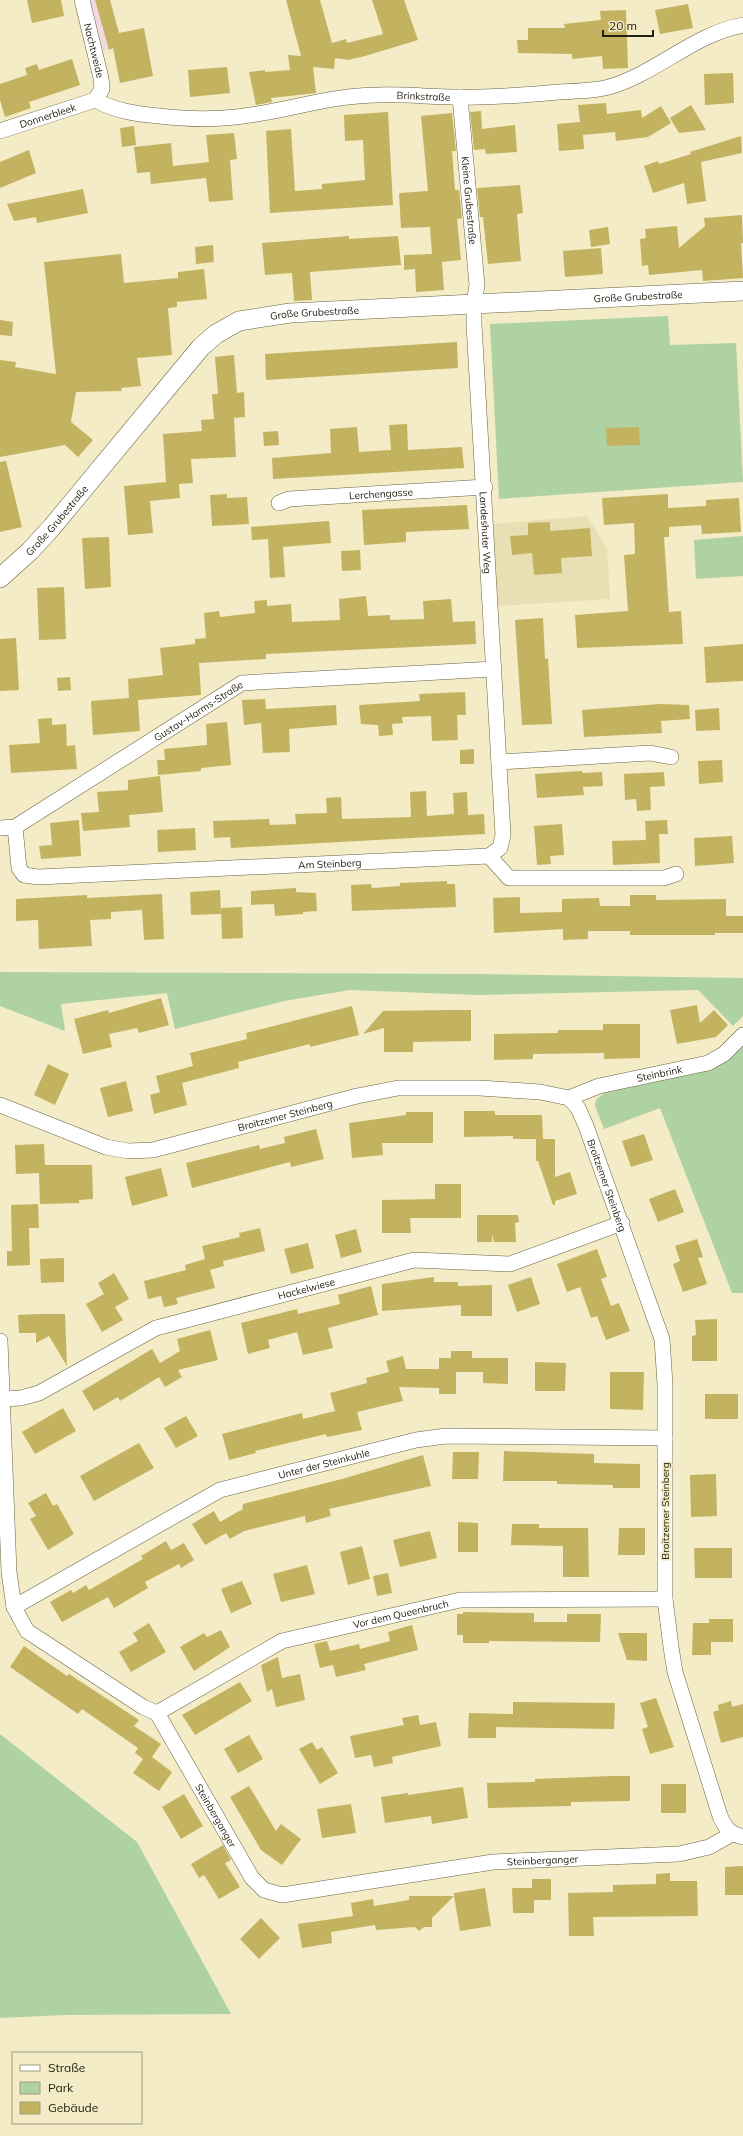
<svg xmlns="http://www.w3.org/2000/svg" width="743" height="2136" font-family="Mulish,sans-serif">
	<rect width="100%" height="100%" fill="#f3ecc6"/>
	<path fill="#f3d9e0" d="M82,0H110L123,45L95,53Z"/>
	<path fill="#e8dfb4" d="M587,516L607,548L610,599L498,606L493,524Z"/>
	<path fill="#afd2a2" d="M668,316L670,345L736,343L743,482L499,499L490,324Z
		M743,536V576L696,579L694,540Z
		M0,972L478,974L743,978V1016L733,1026L698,990L479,995L350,990L284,1001L175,1029L167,993L61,1004L65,1031L0,1006Z
		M743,1041V1293H732L660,1108L604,1129L595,1106L596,1100L604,1093L712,1069L716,1067Z
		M0,1734L137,1842L231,2014L64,2015L0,2018Z"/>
	<path fill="#c3b360" d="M27,0H61L64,16L32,23Z
		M95,0H110L119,33L144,28L153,76L120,83L113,48L109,50Z
		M286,0H320L332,43L346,39L347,43L383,34L372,0H404L418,40L365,56L348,60L335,58L334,69L313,67L316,93L271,98L272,102L256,105L249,72L265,70V72L290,70L288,55L301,56Z
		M688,4L693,28L660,34L655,10Z
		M626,10L628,68L603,69L602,56L572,59V54L518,53L517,40H528V28H565L564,24L601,20L600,11Z
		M72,59L80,85L29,102L31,108L5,117L0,100V84L27,75L25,68L37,64L39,70Z
		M227,67L230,93L190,97L188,70Z
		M733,73L734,103L705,105L704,74Z
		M606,103L607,114L641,110L642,118L661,106L671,123L648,137L616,141L615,132L583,135L584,149L559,151L557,124L580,122L578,105Z
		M691,105L706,130L679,133L670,118Z
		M481,111L482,129L515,125L517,152L486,154L485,149L474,150L470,112Z
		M388,112L393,205L270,213L266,131L291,129L295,191L322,189V184L365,180L363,140L345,141L344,115Z
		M452,113L456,151H452L455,190H459L462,218L457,219L461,260L442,262L444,290L416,292L415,269L404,270V255L432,254L430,227L401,228L399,193L428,191L421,116Z
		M134,126L136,145L122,147L120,128Z
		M234,133L237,159L230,160L233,200L209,202L206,178L151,184L150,172L137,173L134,147L171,143L173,166L209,162L206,135Z
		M741,136L742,153L701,162L706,201L687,204L684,183L653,193L644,166L658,161L659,164L691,154L690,152Z
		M29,150L36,173L0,188V162Z
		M520,185L523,213L517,214L521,261L488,264L483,217H480L477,188Z
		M83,189L88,213L37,223L36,217L14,221L7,204Z
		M742,215L743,243H741L743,278L703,281L702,270L649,275L648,265L642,266L640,239L646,238L645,229L677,226L679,248L705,226L704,218Z
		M608,227L610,244L591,247L589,230Z
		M349,236V239L398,236L401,265L310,272L312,300L294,301L292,273L265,275L262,243Z
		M213,245L214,262L196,264L195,247Z
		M601,248L603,274L565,277L563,251Z
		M121,254L124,283L178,278V272L204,269L207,299L177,302V307L168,308L172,355L137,358L141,386L121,388L122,391L76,392L71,422L93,440L78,457L65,445L0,457V360L16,362L15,367L56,374L44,262Z
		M0,320L13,322L12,336L0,335Z
		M457,342L458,368L266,380L265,354Z
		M234,355L237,393L244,392L245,417L234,418L236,457L191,459L193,483L179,484L180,498L150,501L153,533L128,535L124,486L166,482L163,434L202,431L201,420L214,419L212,394H218L215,357Z
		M407,424L408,450L462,447L464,468L273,479L272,458L331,453L330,429L357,427L359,452L391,450L389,425Z
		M639,427L640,445L607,446L606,428Z
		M278,431L279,445L264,446L263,432Z
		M6,461L22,527L0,532V462Z
		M227,494V498L247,497L249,524L212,526L210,495Z
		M668,494V508L706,506V500L739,498L741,532L702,534L701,525L669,527V537H664L669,612L681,611L683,644L577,648L575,615L628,611L624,555L635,554L634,523L604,525L602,498Z
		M467,505L469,529L406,532V542L364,545L362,510Z
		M329,521L331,543L283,547L285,577L270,578L268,539L252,540L251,527Z
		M550,522V531L590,528L592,556L561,558L562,573L534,575L532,553L512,555L510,536L528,535V523Z
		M109,537L111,587L85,589L82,538Z
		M360,550L361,570L342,571L341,551Z
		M64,587L66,639L39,640L37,588Z
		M366,596L368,616L390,615V620L424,619L423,601L451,599L453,622L475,621L476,644L266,654V659L199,663L201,695L138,700L140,731L93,735L91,701L129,698L128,679L163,675L160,648L195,644V639L206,638L204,613L219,611L220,617L255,613L254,601L267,600V606L291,604L292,622L340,620L339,599Z
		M543,618L545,659L548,658L552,724L522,725L515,620Z
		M16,638L19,690L0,691V639Z
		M743,644V681L706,683L704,647Z
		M70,677L71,690L58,691L57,678Z
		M465,692L466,715H457L458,740L432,741L431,716L402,717L403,723L392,724L393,735L379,736L378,725L361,724L359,705L420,701L419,694Z
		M265,699L266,709L336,705L337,725L289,729L290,752L263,753L261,723L244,725L242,700Z
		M660,704L689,705L690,719L661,721L662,733L584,737L582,710Z
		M719,708L720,730L696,731L695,710Z
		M52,718V725L66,724L67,746L75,745L77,769L11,773L9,745L40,743L38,719Z
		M227,722L231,765L201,768V771L158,775L157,760H165L164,749L207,745L206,724Z
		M474,749V764H460V750Z
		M722,760L723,782L699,784L698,761Z
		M582,771V773L602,772L603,786L583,787L584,795L537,798L535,774Z
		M664,772L665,786L650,787L651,810L637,811L636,799L625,800L624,774Z
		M160,776L163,812L129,815L130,827L83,831L81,813L99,812L97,792L128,790V780Z
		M426,791L427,816L454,814L453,793L467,792L468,815L484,814L485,834L231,848L230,837L214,838L213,821L269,819L270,825L296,824L295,814L327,813L326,798L341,797L342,819L411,817L410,792Z
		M79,820L81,856L41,859L39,846L52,845L50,823Z
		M667,820L668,834H659L660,863L613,865L612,841L646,840L645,821Z
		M562,824L564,855L550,856L551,864L537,865L534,826Z
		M195,828L196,850L158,852L157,830Z
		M732,836L734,863L695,866L694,838Z
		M447,881V884H455L456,907L352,911L351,885L371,884L372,888L400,886V883Z
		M296,888V892L316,893L317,911L303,912V914L275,916L274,904L251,905V891Z
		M220,890L221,914L191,915L190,892Z
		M162,894L164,939L144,940L142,910L111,912V919L90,920L92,946L39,949L38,920L16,921V899L87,895V898Z
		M630,895H656V900L726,899V916H743V933H715V935H630V931H588V939L563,940V929L494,933L493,898L520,897V913L562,912V899L599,898L600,906H630Z
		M242,907L243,938L222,939L221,908Z
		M161,998L169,1025L139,1033L137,1028L109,1034L112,1047L83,1054L74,1019L108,1010L109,1013Z
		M697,1005L700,1023L714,1010L728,1025L716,1037L677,1044L670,1010Z
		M352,1006L359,1035L310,1047V1044L238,1062L239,1068L182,1083L187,1105L154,1114L150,1095L160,1092L156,1076L193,1066L190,1053L247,1039L246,1033Z
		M449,1010H471V1041L413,1042V1052H384V1028L363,1034L383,1011Z
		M603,1024H640V1058L604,1059V1053L533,1054V1059L494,1060V1034L558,1033V1030H603Z
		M48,1064L69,1074L55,1105L34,1095Z
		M126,1081L133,1111L108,1117L100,1088Z
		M464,1111H495V1115H542L543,1139H513V1136L464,1137Z
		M406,1112H433V1143H382L383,1155L352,1158L349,1123L406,1115Z
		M316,1129L324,1159L291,1167L290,1162L192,1188L186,1163L259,1145L260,1149L285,1143L284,1137Z
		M644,1134L653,1160L631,1167L622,1141Z
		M536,1139H555V1177L570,1172L577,1194L555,1201V1205H553L538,1161H536Z
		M44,1144L45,1165H92L93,1199L79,1200V1203L40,1204L39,1173L16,1174L15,1145Z
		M161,1168L168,1196L132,1206L125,1177Z
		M435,1184H461V1218H410L411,1233H382V1200L435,1199Z
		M675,1189L684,1212L658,1222L649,1199Z
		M38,1204L39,1228H29L30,1265L7,1266V1251H12L11,1205Z
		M477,1215H518L519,1222L515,1223L516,1242H494L492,1235V1242H477Z
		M260,1228L265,1251L223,1261L224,1266L210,1270L215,1288L176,1298L178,1304L164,1307L161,1296L148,1299L144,1281L186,1270L185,1265L205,1259L202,1246L240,1237L239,1233Z
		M356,1229L362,1252L341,1258L335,1235Z
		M697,1239L703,1257L698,1258L707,1284L683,1292L673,1264L680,1261L675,1246Z
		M308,1243L314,1268L291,1274L284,1249Z
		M597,1249L607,1277L601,1279L611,1306L619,1303L630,1331L606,1340L597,1316L591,1318L580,1287L567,1292L557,1264Z
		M64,1258V1282L41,1283L40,1259Z
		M114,1273L129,1299L115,1307L123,1320L102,1332L86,1304L104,1294L98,1283Z
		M434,1277V1282H458V1286L492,1285V1316H461V1305L382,1311V1284Z
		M531,1277L540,1304L517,1312L508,1285Z
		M371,1286L378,1315L328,1328L333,1348L303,1355L297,1332L268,1340L270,1348L248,1354L241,1323L297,1309L298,1314L340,1304L338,1295Z
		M38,1314H65L67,1366L49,1336L36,1343V1333H19L18,1315Z
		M717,1319V1361H692V1336L696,1335L695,1320Z
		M210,1330L218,1360L178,1370L182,1377L165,1387L159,1377L120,1401L118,1397L94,1411L82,1391L152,1349L160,1363L180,1351L177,1339Z
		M451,1351H472V1358H508V1384L483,1383V1372H456V1394H439V1388L399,1387L403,1401L357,1412L362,1430L327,1437L326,1434L255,1451L256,1453L229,1460L222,1434L302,1413L303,1419L335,1411L330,1393L367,1383L366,1378L389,1372L386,1361L403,1356L406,1369H439V1358H451Z
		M535,1362L566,1363L565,1391H535Z
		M610,1372H644L643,1410L610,1409Z
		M705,1394H738V1419H705Z
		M63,1408L76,1431L35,1454L22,1432Z
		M186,1416L198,1436L176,1448L164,1428Z
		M139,1443L154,1468L94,1501L80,1476Z
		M504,1451L594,1454V1463L640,1464V1488H613V1485L557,1484V1481H503Z
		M453,1452H479L478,1479H452Z
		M423,1455L431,1486L329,1509L331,1516L306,1523L305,1516L244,1531L230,1539L226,1533L205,1545L192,1524L214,1511L220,1522L241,1510L242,1511L243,1504L342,1479Z
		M716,1474L717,1516L691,1517L690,1475Z
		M46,1493L53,1506L57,1504L74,1534L48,1550L30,1519L36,1516L28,1503Z
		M458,1522L478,1523V1552H458Z
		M512,1524H539V1528H588L589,1577H563V1546L511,1545Z
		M619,1528H645V1555H618Z
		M430,1531L437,1558L400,1567L393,1540Z
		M166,1541L171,1550L184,1543L194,1560L181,1568L179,1564L145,1582L148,1588L114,1608L108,1597L62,1622L50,1602L71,1590L73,1593L86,1585L89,1590L143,1559L141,1556Z
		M362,1546L370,1579L348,1585L340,1552Z
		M694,1548H732V1578H695Z
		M307,1565L315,1594L281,1602L273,1574Z
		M388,1573L392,1593L377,1596L373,1576Z
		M242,1581L252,1604L231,1613L221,1589Z
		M463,1612L534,1613V1622H567V1614H601L600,1642L489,1641V1643H463V1635H457V1614H463Z
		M709,1619H733V1642H711V1655H692L693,1623H709Z
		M149,1623L166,1652L131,1672L119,1652L138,1641L133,1633Z
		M412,1625L418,1650L364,1664L366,1670L336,1677L333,1665L320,1668L314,1644L327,1641L330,1651L359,1644L360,1649L390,1641L388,1632Z
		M221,1630L230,1647L194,1671L180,1647L204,1633L207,1637Z
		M618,1633H647V1661L627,1660Z
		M24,1646L67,1676L69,1674L139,1720L134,1726L161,1744L152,1757L172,1772L159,1791L133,1773L143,1759L135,1753L138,1748L82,1709L78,1714L10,1667Z
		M278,1657L282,1678L300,1674L305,1700L276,1707L272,1689L267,1692L261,1665Z
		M240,1682L252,1701L195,1735L182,1715Z
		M656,1698L674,1747L650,1754L642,1729L648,1727L640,1703Z
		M731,1701L732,1707L743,1704V1737L721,1743L713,1712L719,1710L718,1705Z
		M513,1702L615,1703L614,1729L496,1727V1738H468L469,1713L513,1714Z
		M418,1715L420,1725L436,1722L441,1746L392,1757L393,1763L374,1767L371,1755L355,1758L350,1736L404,1725L402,1718Z
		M249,1735L263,1759L238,1773L224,1749Z
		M312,1742L317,1750L322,1747L338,1773L320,1784L299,1749Z
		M611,1776H630V1801L571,1802V1806L488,1808L487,1783L535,1782V1779Z
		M661,1784H686V1813H661Z
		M249,1786L276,1831L281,1824L301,1839L282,1865L261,1850L230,1797Z
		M463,1787L468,1818L432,1824L431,1816L385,1823L381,1797L408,1793V1795Z
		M184,1794L203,1826L181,1839L162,1807Z
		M351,1804L356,1833L322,1838L317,1809Z
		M223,1845L231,1860L225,1863L240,1887L219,1899L204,1875L199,1878L191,1864Z
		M743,1866V1895H725V1867Z
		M670,1873V1881H697L698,1916L593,1917L594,1936H569L568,1893L613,1892V1885L656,1884V1874Z
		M532,1879H551V1900H534V1913H513L512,1888H532Z
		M485,1888L491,1926L460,1931L454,1896L432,1918V1927H424L419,1931L415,1927L376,1930L375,1925L331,1932L332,1943L302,1948L298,1924L353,1916L351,1903L373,1899L374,1906L409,1900V1896H454V1893Z
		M261,1918L280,1938L259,1959L240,1939Z"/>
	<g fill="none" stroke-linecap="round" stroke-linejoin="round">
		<g stroke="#686241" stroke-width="16">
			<g id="minor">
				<path id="s1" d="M82,0L101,78L102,89L95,100"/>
				<path id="s2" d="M460,97L477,285L474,304V324L503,835L500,848L489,856"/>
				<path id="s3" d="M95,100C116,111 136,114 159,116C185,119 210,120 236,117C284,112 330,95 378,95C405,94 432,97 459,97C492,98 526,95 559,92C576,91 594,91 609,87C657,73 694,34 743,25"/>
				<path id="s4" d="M0,131L95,100"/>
				<path id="s5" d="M279,503L289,499L485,487"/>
				<path d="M499,762L650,753L671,757"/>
				<path id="s6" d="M15,827L19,868L24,875L38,877L489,856"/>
				<path id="s7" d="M0,828L15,827L242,683L494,669"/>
				<path d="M489,856L509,878H664L676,874"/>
				<path id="s8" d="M569,1098L599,1086L708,1063L724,1054L743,1035"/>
				<path id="s9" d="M0,1105L106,1147L128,1151L153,1150L357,1096L398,1088H480L540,1092L569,1098L578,1108L586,1126L662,1339L665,1384V1599L671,1647L675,1672L720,1816C725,1828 730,1834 743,1837"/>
				<path id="s10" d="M0,1341L9,1572L14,1607L27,1631L143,1707L157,1713L252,1878L264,1890L282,1895L493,1862L679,1854L709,1847L732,1834"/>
				<path id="s11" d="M2,1399L21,1398L39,1393L156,1328L414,1260L510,1264L622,1223"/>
				<path id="s12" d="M14,1607L220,1490L416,1440L446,1436L665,1438"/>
				<path id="s13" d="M157,1713L282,1641L460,1600L665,1599"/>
			</g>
		</g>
		<g stroke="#686241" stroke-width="20">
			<g id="tertiary">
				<path id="s14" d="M0,578L30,551L52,527L201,347L216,334L239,321L290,313L743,291"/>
			</g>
		</g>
		<use href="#minor" stroke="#fff" stroke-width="15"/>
		<use href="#tertiary" stroke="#fff" stroke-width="19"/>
	</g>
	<g text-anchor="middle" stroke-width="3.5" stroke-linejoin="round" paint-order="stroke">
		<g font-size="10" fill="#242113" stroke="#f3ecc6">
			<text dy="4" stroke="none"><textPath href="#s1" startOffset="52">Nachtweide</textPath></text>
			<text dy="4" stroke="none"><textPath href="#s3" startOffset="333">Brinkstraße</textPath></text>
			<text dy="4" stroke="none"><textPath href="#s4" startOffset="50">Donnerbleek</textPath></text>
			<text dy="4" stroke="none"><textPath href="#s2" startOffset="104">Kleine Grubestraße</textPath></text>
			<text dy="4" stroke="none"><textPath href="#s14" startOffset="753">Große Grubestraße</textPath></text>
			<text dy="4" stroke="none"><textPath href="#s14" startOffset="429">Große Grubestraße</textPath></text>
			<text dy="4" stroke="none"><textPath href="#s5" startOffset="103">Lerchengasse</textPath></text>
			<text dy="4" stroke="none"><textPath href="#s14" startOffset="81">Große Grubestraße</textPath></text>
			<text dy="4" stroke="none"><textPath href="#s2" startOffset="437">Landeshuter Weg</textPath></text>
			<text dy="4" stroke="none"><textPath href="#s7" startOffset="232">Gustav-Harms-Straße</textPath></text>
			<text dy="4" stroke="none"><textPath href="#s6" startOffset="356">Am Steinberg</textPath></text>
			<text dy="4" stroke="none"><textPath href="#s8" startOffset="94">Steinbrink</textPath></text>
			<text dy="4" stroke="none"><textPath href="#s9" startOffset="298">Broitzemer Steinberg</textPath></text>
			<text dy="4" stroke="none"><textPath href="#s9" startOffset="682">Broitzemer Steinberg</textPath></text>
			<text dy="4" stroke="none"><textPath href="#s11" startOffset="327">Hackelwiese</textPath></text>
			<text dy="4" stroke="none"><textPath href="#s12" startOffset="344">Unter der Steinkuhle</textPath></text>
			<text transform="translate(665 1511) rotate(-90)" y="4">Broitzemer Steinberg</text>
			<text dy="4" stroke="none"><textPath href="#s13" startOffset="266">Vor dem Queenbruch</textPath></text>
			<text dy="4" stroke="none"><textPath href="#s10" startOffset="566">Steinberganger</textPath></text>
			<text dy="4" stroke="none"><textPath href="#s10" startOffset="937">Steinberganger</textPath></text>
		</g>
	</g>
	<rect x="12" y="2052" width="130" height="72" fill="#f3ecc6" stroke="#a09b7e"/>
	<rect x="20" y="2065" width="20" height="6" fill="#ffffff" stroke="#a09b7e"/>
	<text x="48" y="2072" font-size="12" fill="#242113">Straße</text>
	<rect x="20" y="2082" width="20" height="12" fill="#afd2a2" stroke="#a09b7e"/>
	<text x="48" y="2092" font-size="12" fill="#242113">Park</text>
	<rect x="20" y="2102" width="20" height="12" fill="#c3b360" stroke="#a09b7e"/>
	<text x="48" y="2112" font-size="12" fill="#242113">Gebäude</text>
	<path d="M603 30v6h50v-6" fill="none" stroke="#242113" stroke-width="2"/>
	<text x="609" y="30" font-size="12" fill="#242113" stroke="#f3ecc6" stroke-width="3" paint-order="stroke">20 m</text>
</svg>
